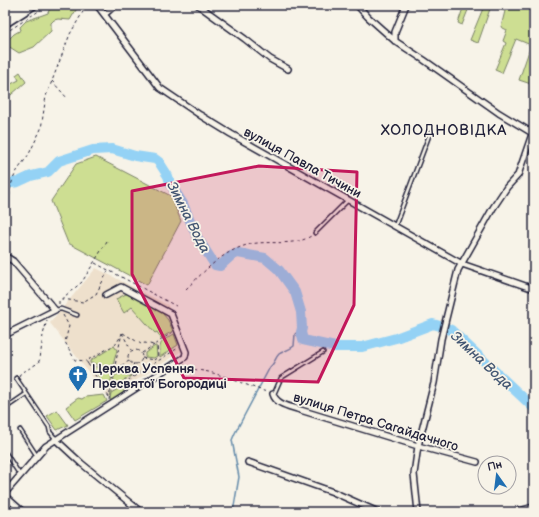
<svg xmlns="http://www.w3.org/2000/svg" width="539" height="517" font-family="'Balsamiq Sans',sans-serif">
	<rect width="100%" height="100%" fill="#f7f3e8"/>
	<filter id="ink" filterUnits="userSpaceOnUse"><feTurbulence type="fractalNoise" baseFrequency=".025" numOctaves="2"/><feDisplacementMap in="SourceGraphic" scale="8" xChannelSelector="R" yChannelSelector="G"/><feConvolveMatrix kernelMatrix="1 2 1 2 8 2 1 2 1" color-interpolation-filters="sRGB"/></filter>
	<g filter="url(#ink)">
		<path fill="#eee0cc" d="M96,268L168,305L182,351L109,398L50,323Z"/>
		<path fill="#cdde92" stroke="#788066" d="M51,5H79L70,20L58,19L54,20L51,23V31L34,47L19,53L8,46L7,41L14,34L21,30L20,27L26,21L48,13Z
			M464,5H470L462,25L458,23Z
			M483,5H534V85L519,80L531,45L516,39L502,73L495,70L506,43L503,41L507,30L501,27L505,11L491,6L478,43L470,40L484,6Z
			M20,72L26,82L5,100V97L7,95L5,91L9,85L19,80L16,75Z
			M96,157L171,196L181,221L147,285L68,243L51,201L76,164Z
			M128,293L163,312V314L168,320L173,331L161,338L157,332L155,333L154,332L132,307L124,313L116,299Z
			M174,334L178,345L160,357C159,341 161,342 174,334Z
			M114,346L117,350L113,365L109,367L90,363V361Z
			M155,346H156L157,356L154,358L145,357V353Z
			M92,366L109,370L112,376L109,390L108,391Z
			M120,373L131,376L113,388L114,376Z
			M123,386L124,390L123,394L111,401L110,399L111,393Z
			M104,395L107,401L75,420L66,407L78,398L82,399L85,397Z
			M57,410L68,425L57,430L47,416Z"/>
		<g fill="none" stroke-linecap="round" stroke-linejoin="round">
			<path stroke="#668cab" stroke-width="1.5" d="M233,512L239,477L232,440L235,433L270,367C275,363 275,358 279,354C283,351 288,351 294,346L295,334L302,328"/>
			<path stroke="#94d2f5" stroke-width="10" d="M5,184L18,182L31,176L48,172L59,161L93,150L112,149L135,156L155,159L159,162L168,176L170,183L183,204L197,237L215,265L220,266L231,256L238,253L265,258L279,270L295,292L301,312L302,328L301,332L303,340L335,347H362L396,338L433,324L440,326
				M447,328L451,330L534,408"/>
			<g stroke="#22223b" stroke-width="5.5">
				<path id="service" d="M395,226L430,133
					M315,233L348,200
					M55,310L61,309L77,315
					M16,378L49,427L50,432L55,438
					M274,394L281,378L323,352
					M7,407L26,394
					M20,430L37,456
					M5,452L20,475"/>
			</g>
			<g stroke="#22223b" stroke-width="8">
				<path id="minor" d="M97,5L160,88L200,115L231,134L462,264L534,289
					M198,5L245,39L270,59L288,69
					M357,5L368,17L395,41L424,60L499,113L534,134
					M105,14L115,5
					M395,41V32L406,5
					M5,256L13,261L55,310L5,335
					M273,394C276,404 288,406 297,409L418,446L477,462
					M55,439L81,463L141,512
					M248,462L333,492L378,512
					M5,493L46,446L185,357L186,352L171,314L121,287L106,295
					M5,496L23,512
					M418,512L414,474L418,446L434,383L441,339L458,270L493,208L507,187L518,175L532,134
					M516,512L533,507"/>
			</g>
			<g stroke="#22223b" stroke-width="11">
				<path id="trunk" d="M5,14L20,5
					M5,23L33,5"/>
			</g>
			<path stroke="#22223b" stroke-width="1" stroke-dasharray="3 3" stroke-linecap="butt" d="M5,33L48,5
				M52,81L67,98
				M5,225L9,208L10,189L13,179L17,171L29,154L41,129L46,96L52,81L70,34L87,5
				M95,263L176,306
				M186,289C206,270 223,250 251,244C269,240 294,247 311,236
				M62,299L83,302L96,294L108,271
				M59,304V301L82,282L107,241
				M63,315L69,326L65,342L75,360L86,361
				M122,333L131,350
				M123,333L141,344L145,343L154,345L173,332
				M128 357a7 7 0 1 1 14 0a7 7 0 1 1-14 0Z
				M142,353L154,345
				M142,358L154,360L158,357L157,344
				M88,364L86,361L116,344L122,334
				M183,365C193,371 205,370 216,374C234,379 250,387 267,392
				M114,370L131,374
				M19,376L20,374L38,363L40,359L43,335L47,320
				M133,377L131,374L134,363
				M111,391L114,370L129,361
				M109,397L88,364L114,370L122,333
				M109,400L110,392L178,348"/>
			<use href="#service" stroke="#f7f3e8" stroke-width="2.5"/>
			<use href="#minor" stroke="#f7f3e8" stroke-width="5"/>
			<use href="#trunk" stroke="#f7f3e8" stroke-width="8"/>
		</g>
	</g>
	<path fill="#c2185b" fill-opacity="0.2" stroke="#c2185b" stroke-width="3" stroke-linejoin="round" d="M259,166L357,172L354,305L318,382L184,378L132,274V191Z"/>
	<defs>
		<g id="church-pin" transform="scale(1)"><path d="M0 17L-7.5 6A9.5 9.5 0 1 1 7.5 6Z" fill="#1f6fb2" stroke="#f7f3e8"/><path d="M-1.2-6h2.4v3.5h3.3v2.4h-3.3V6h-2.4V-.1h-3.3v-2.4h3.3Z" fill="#fff"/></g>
	</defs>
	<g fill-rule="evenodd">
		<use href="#church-pin" x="78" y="375"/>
	</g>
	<g text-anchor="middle" stroke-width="3.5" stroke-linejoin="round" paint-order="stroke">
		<g font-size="13" fill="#22223b" stroke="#f7f3e8">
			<text transform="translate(303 162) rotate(29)" y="5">вулиця Павла Тичини</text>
			<text transform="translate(376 421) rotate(17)" y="5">вулиця Петра Сагайдачного</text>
		</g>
		<g font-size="13" font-weight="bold" fill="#22223b" stroke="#f7f3e8" text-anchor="start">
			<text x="92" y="373">Церква Успення<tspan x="92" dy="15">Пресвятої Богородиці</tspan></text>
		</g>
		<g font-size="14" font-style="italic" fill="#445773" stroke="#f7f3e8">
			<text transform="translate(189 217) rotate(63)" y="5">Зимна Вода</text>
			<text transform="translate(482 360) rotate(43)" y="5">Зимна Вода</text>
		</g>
		<g font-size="15" letter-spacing="1" fill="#22223b" stroke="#f7f3e8">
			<text x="444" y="135">ХОЛОДНОВІДКА</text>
		</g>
	</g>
	<rect width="539" height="517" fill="none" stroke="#f7f3e8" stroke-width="20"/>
	<rect x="10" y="10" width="519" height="497" fill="none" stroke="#22223b" stroke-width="1.5" filter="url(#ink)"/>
	<g transform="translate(497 475) rotate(346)"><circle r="19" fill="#f7f3e8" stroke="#a29fa3"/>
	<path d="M0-3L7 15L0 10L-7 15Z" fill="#1f6fb2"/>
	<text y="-6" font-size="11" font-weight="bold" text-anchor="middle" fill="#22223b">Пн</text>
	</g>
</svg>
